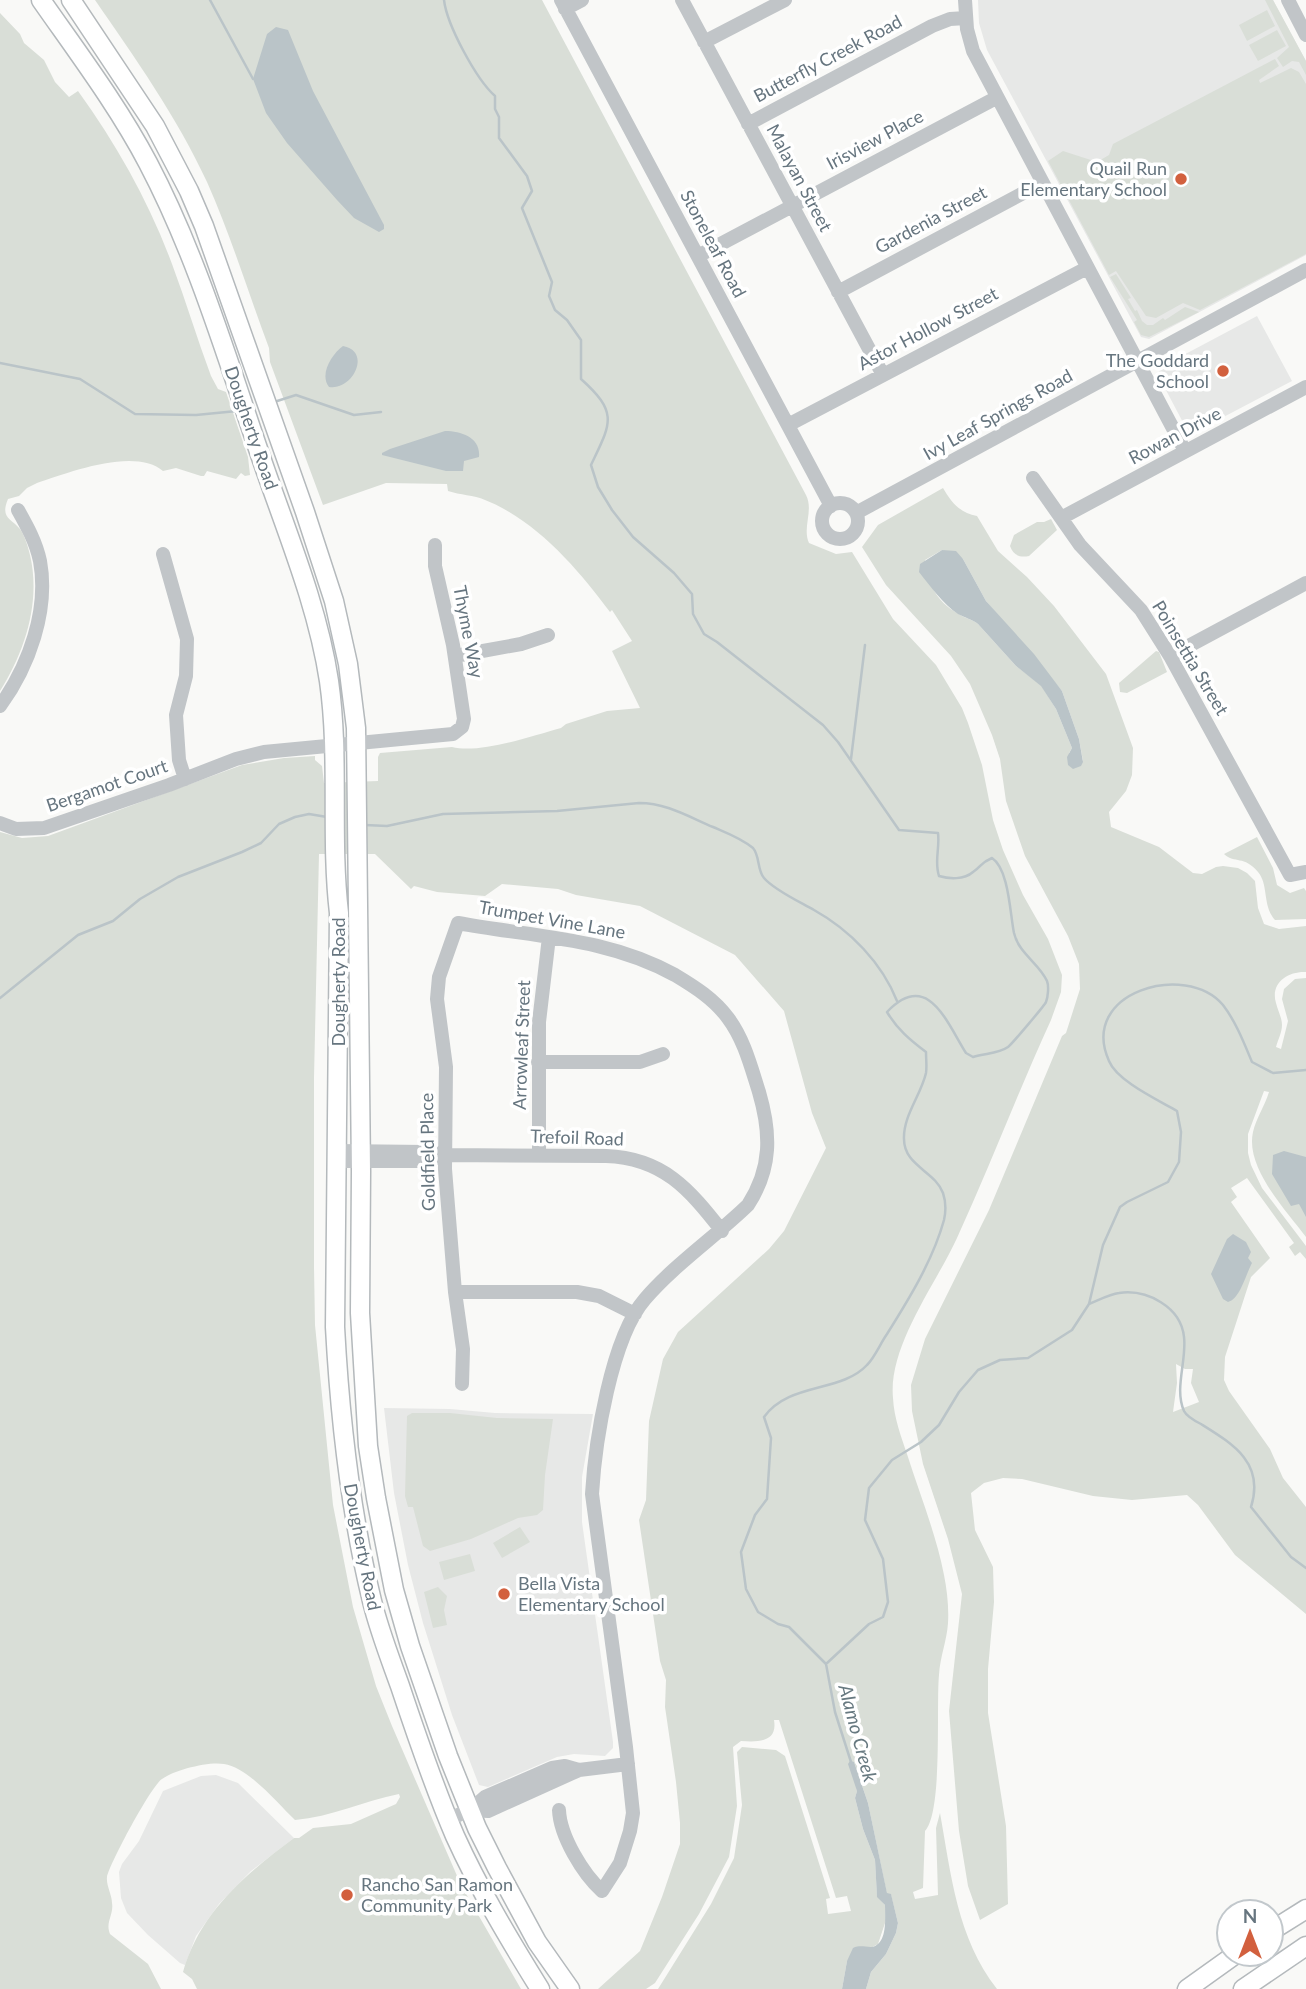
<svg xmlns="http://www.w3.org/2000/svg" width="1306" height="1989" font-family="Lato,sans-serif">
	<rect width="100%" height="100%" fill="#f9f9f7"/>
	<path fill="#e7e8e7" d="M978,0H1273L1306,61V255L1149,339L1141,337L987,50L979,23Z
		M1257,316L1292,381L1195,432L1187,430L1158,375L1161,367Z
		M384,1408L450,1409L495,1413L593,1414L582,1477V1522L613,1742V1748L605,1756L574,1754L557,1757L488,1787L479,1785L452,1715L423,1623L408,1565L394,1493Z
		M216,1775L238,1783L294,1838L251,1871L219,1904L196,1936L185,1965L180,1963L148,1935L127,1913L121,1898L119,1872L122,1864L139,1841L163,1791L201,1776Z"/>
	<path fill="#d9ded7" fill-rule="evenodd" d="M95,0H542L806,495C814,511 802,527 809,543L836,554L852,552L893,619L936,665L962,708L968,723L982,765L993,820L1003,850L1023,895L1048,939L1062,975L1061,992L1051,1020C1018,1092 990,1166 957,1238C936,1284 888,1346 893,1398C894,1418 901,1436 907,1454C920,1495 936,1534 944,1575C947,1590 949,1608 948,1623C947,1640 940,1657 939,1675C936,1705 943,1812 925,1831L923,1888L913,1892L915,1899L938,1895L936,1828L940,1813C951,1874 957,1938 997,1989H866L871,1972L886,1954L896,1933L898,1923L891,1895L887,1894L868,1803L854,1762L857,1791L855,1798L863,1829L875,1860L877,1896L885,1905L886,1920L878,1944L847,1961L842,1989H658L711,1904L734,1858L742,1805L737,1752L742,1747L776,1750L785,1756L830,1898L826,1899L828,1914L851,1911L847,1896L836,1898L779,1720H774C778,1743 757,1742 741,1741L733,1747L737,1806L729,1857L699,1914L655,1983L646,1989H598L640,1951L662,1897L680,1844V1823L676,1782L665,1707L666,1680L660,1661L639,1520L646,1500L649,1421L663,1359L678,1332L769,1249L784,1231L826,1148L812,1113L784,1011L735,955L640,906L576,895L558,889L502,884L485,896L437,892L414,886L411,889L375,854H319L314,1078V1267L315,1325L333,1505L353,1607L376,1686L392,1726L461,1885L521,1989H197L192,1979L183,1972C200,1912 246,1874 294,1838H299L313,1828L351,1824L396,1804L400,1797L399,1794C364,1801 331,1817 295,1820C277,1803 249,1768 224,1764C209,1761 174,1770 162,1779C151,1786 110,1863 107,1877C106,1885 112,1895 112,1903C114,1915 105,1922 110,1934L148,1964L161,1989H0V832L22,838L48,836L242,765L284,758L315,756V760L322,766L324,783L378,781V757L380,753L452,747C480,754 532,736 561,728L566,724L607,711L640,708L612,651L632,641L612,610L610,612C578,569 536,520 485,500C474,495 460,495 448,491L447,484L386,483L323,505L270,362L269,348C248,292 231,236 207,182C177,117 135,58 95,0Z
		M1265,0H1273L1306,61V75L1299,62L1292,61L1283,67L1277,58L1289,47Z
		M1267,10L1275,26L1247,41L1239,25Z
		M0,13L20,34L24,43L44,60L55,82L69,97L78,91C117,145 149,202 172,264C186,301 197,339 211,376L218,389L226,392L248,457L250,475L245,476L241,473L236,479L207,471L204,476H201L176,468L163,471C134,447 68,473 37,483L27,488L19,496L8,499C0,518 11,518 20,529C25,536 28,547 30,555C41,602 25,651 0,691Z
		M1277,30L1286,46L1258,61L1249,45Z
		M1275,59L1279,66L1259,80L1260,83L1291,68L1299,72L1306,84V254L1200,310L1183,303L1156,318L1146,316L1116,271L1109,275L1048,161L1063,151L1097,162L1109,155L1113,144Z
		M1116,274L1131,298L1128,299L1135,311L1137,310L1142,321L1147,325H1153L1163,318L1165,320L1185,307L1199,312L1149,337L1141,335L1134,322L1137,320L1110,277Z
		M943,488C951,502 960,513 977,516L998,551L1027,577L1054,606L1106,674L1133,748L1132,775L1126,791L1109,812L1111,827L1159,847L1193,873L1202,874L1216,867L1223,866L1238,868L1247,873L1255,881L1258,908L1264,924L1279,929L1306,926V972C1288,971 1270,983 1276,1003C1278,1011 1282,1018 1282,1025C1282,1032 1278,1040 1276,1047L1281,1049L1288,1021L1282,999L1284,989L1295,979L1306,978V1237C1286,1210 1245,1168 1253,1132C1256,1119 1265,1105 1269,1092L1264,1091L1248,1134V1153L1251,1165L1262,1188L1306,1246V1259L1300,1252L1295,1256L1289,1247L1294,1243L1247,1178L1231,1188L1237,1197L1231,1202L1270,1258L1251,1277L1225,1357L1224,1380L1229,1391L1270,1449L1283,1478L1306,1507V1614L1235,1555L1198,1505L1187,1495L1132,1500L1093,1496L1022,1479L1003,1478L984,1483L971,1493L975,1530L993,1567L994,1602L988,1669V1713L1006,1826L1008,1904L980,1920L968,1886L959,1831L949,1711L962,1594L948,1539L923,1464L912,1411L911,1385L925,1339L989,1210L1062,1036L1066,1033L1080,989L1079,964L1068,936L1025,856L1006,801L1000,759L992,735L970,684L951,656L886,585L862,547L878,525ZM942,550L963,559L986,601L1062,691L1079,739L1083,761L1069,753L1072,748L1056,709L1041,685L1016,666L978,624C972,619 966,619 959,614C935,601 929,584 925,560ZM1176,1364L1185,1369H1193L1191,1383L1199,1402L1173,1412L1177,1383Z
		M1051,519L1057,530L1029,556C1020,558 1013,555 1010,546L1014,535L1037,522H1044Z
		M1156,651L1159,652L1167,672L1127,693L1120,692L1119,683Z
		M1257,837L1273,868L1277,885L1290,893L1304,888L1306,891V919L1275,920C1262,905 1269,885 1258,872C1244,855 1235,864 1224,854Z
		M450,1413L497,1418L553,1419L545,1475L543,1510L537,1515L518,1518L471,1539L430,1551L423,1546L413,1507H408L405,1496L407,1416L412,1413Z
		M520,1527L530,1542L502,1558L493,1543Z
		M470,1554L475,1571L444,1580L439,1562Z
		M438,1587L447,1596L444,1610L447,1625L433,1628L424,1592Z"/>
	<path fill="#bac4c8" d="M276,27L288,30L313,91L384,225V229L379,232L354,218L337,200L287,143L266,113L253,79L267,34Z
		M343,346C372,351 353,391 329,387C319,374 332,354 343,346Z
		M445,431C462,431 481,438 479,457L464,461L463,471H446L382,455V453L390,449Z
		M942,550L956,551L963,559L986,601L1034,654L1062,691L1079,739L1083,762L1081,766L1073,769L1068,765L1067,757L1072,748L1056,709L1041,686L1016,666L978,624C972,619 965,618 958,614C943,604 930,586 919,572L920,564Z
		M1284,1151L1306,1157V1217L1299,1204L1291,1206L1272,1174L1273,1155Z
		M1233,1234L1246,1242L1251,1252L1248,1258L1252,1263C1246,1274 1240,1299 1228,1302L1223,1299L1211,1274L1227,1239Z
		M850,1761L854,1762L868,1803L887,1893L891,1894L898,1923L896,1933L886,1954L871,1972L866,1989H842L847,1961L853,1948C860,1945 864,1947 871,1947C888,1945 885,1917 885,1905L877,1897L875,1860L863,1829L855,1798L857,1791L848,1764Z"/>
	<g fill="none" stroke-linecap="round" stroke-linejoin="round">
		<path stroke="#bac4c8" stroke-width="2.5" d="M210,0L253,79
			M444,0C447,25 476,79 495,96V109L499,117V138L527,176L532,191L522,208L552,282L549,296L555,310L567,320L581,340V379C619,413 611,423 591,465L598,487L612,510L633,537L674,573L692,594L693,614L704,634L717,642L823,725L838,742L899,830L938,833C940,849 934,861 939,876C949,879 964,880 973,872C982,866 980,863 992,858C1009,869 1010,914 1014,933C1019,954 1039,963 1047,981C1049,986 1048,997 1046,1002C1045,1005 1011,1045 1008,1047C998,1054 985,1053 973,1057L966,1053C947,1023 928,969 887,1012C897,1029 910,1040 926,1052C926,1059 927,1067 926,1073C921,1095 903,1116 904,1139C904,1166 935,1171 943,1193C946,1202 946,1211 944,1220C933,1260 909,1299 887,1334C880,1344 875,1357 867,1365C841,1393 789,1382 764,1417L771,1438L767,1499L755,1515L741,1552L746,1589L758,1612L778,1624L789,1627L826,1664
			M0,363L80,379L135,414L196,415L237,411
			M274,402L296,395L354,415L381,412
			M851,759L865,645
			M365,825L387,826L443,814L557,811L639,803C667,803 689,817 713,827C727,833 741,838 753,848C760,856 757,870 764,878C774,890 800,902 814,910C850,930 882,963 897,1001
			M0,998L78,935L113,921L140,899L178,877L242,852L261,843L279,824L295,817L309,814L327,817
			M1089,1304C1099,1300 1110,1294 1119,1293C1147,1289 1181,1307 1184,1337C1187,1360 1174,1389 1184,1411C1187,1417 1195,1421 1201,1424C1233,1444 1265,1463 1251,1507L1291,1557L1306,1568
			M851,1762L835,1712L826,1664L869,1624L883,1617L888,1602L883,1559L865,1520L869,1488L892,1460L921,1442L939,1425L959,1392L978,1370L1000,1360L1028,1358L1072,1330L1089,1304L1103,1245L1120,1207L1127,1202L1168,1182L1179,1162L1181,1132L1177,1111C1158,1100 1117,1081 1109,1061C1078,992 1186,961 1223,1005C1236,1022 1244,1043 1252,1062L1273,1073L1306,1070"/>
		<g stroke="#b4b9bc" stroke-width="21">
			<path id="major" d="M41,0C78,53 118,106 148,163C199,260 229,366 265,469C289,538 318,608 329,681C340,758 330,836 339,913L335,1327C340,1420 350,1511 372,1601C379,1630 390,1658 400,1686C417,1737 434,1787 455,1836C479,1889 509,1939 540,1989
				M71,0L155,126L189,191L204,226L305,512L334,601L348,664L356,728L361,1171L360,1313L368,1446L376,1498L394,1590L410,1646L448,1756L477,1828L497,1868L537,1942L570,1989
				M1271,1931L1306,1909
				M1187,1989L1236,1954
				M1243,1989L1306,1946"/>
		</g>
		<path stroke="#c1c5c8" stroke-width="14" d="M561,0L831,506
			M682,0L883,375
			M965,0L967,29L973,51L1185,451
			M1288,0L1306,35
			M565,9L582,0
			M704,42L785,0
			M748,124L932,26L950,19L966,18
			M698,256L996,98
			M838,292L1042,183
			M788,425L1087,268
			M1033,478L1080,545L1141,610L1170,656L1290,875L1306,872
			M822 521a18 18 0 1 1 36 0a18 18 0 1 1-36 0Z
			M856,513L1306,270
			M1061,518L1306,387
			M163,554L187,639L186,676L176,715L179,760L185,779
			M455,656L521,644L548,635
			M1170,656L1306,583
			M0,706C29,666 49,610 40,561C36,542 27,526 18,510
			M0,823L16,829L44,828L169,785L236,759L264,752L453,734L462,727L464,719L453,645L435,566V545
			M538,1062H640L663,1054
			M337,1151L426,1152L445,1155L606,1156C663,1158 689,1189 722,1231
			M539,1155V1022L549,937
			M336,1161H426L441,1156
			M455,1292H577L599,1296L635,1314
			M462,1384L463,1349L455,1292L445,1169L446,1067L437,999L439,977L458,923C533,937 606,937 675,975C695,987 714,999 728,1018C744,1039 751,1067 759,1092C771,1133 772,1168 748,1205C715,1237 674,1265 645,1299C611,1338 595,1443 592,1494L626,1747L633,1813L630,1831L620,1863L602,1891C583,1874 560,1836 559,1810
			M470,1810L488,1811L579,1770
			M449,1819L470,1810L485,1797L552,1768L565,1766L579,1770L628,1764"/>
		<use href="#major" stroke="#fff" stroke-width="18"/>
	</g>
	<g fill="#d2603e" stroke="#fff" stroke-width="2.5">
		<circle cx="1181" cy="179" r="7"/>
		<circle cx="1223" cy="371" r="7"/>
		<circle cx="504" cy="1594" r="7"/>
		<circle cx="347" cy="1895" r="7"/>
	</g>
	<g text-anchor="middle" stroke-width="7" stroke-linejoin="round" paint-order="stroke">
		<g font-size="18" fill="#66757f" stroke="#fff">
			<text transform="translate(828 59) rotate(-28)" y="6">Butterfly Creek Road</text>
			<text transform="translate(875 140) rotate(-28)" y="6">Irisview Place</text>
			<text transform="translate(799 178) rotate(62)" y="6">Malayan Street</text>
			<text transform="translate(931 220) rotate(-28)" y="6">Gardenia Street</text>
			<text transform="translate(713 244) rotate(62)" y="6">Stoneleaf Road</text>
			<text transform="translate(928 329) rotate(-28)" y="6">Astor Hollow Street</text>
			<text transform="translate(998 415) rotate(-29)" y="6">Ivy Leaf Springs Road</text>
			<text transform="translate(251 428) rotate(71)" y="6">Dougherty Road</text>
			<text transform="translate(1175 436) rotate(-28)" y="6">Rowan Drive</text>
			<text transform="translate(468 632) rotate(79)" y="6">Thyme Way</text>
			<text transform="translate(1190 658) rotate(59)" y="6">Poinsettia Street</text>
			<text transform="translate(107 786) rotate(-19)" y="6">Bergamot Court</text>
			<text transform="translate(552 920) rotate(10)" y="6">Trumpet Vine Lane</text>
			<text transform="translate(339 982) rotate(-90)" y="6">Dougherty Road</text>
			<text transform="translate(522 1045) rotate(-88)" y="6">Arrowleaf Street</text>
			<text transform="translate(577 1138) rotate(2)" y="6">Trefoil Road</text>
			<text transform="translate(428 1152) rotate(-91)" y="6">Goldfield Place</text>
			<text transform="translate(362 1547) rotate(79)" y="6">Dougherty Road</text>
		</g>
		<g font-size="18" fill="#66757f" stroke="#fff" text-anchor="end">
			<text x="1167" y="175">Quail Run<tspan x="1167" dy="21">Elementary School</tspan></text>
			<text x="1209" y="367">The Goddard<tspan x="1209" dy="21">School</tspan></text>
			<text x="518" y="1590" text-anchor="start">Bella Vista<tspan x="518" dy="21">Elementary School</tspan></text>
			<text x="361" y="1891" text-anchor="start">Rancho San Ramon<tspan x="361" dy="21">Community Park</tspan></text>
		</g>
		<g font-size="19" font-style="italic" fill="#677980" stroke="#fff">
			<text transform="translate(858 1733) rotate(75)" y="7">Alamo Creek</text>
		</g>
	</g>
	<g transform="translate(1250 1933)"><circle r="33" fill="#ffffff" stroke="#c2c8cc" stroke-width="2"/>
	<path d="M0-5L12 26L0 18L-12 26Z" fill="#d2603e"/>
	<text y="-10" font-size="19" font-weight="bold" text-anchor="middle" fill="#66757f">N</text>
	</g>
</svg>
